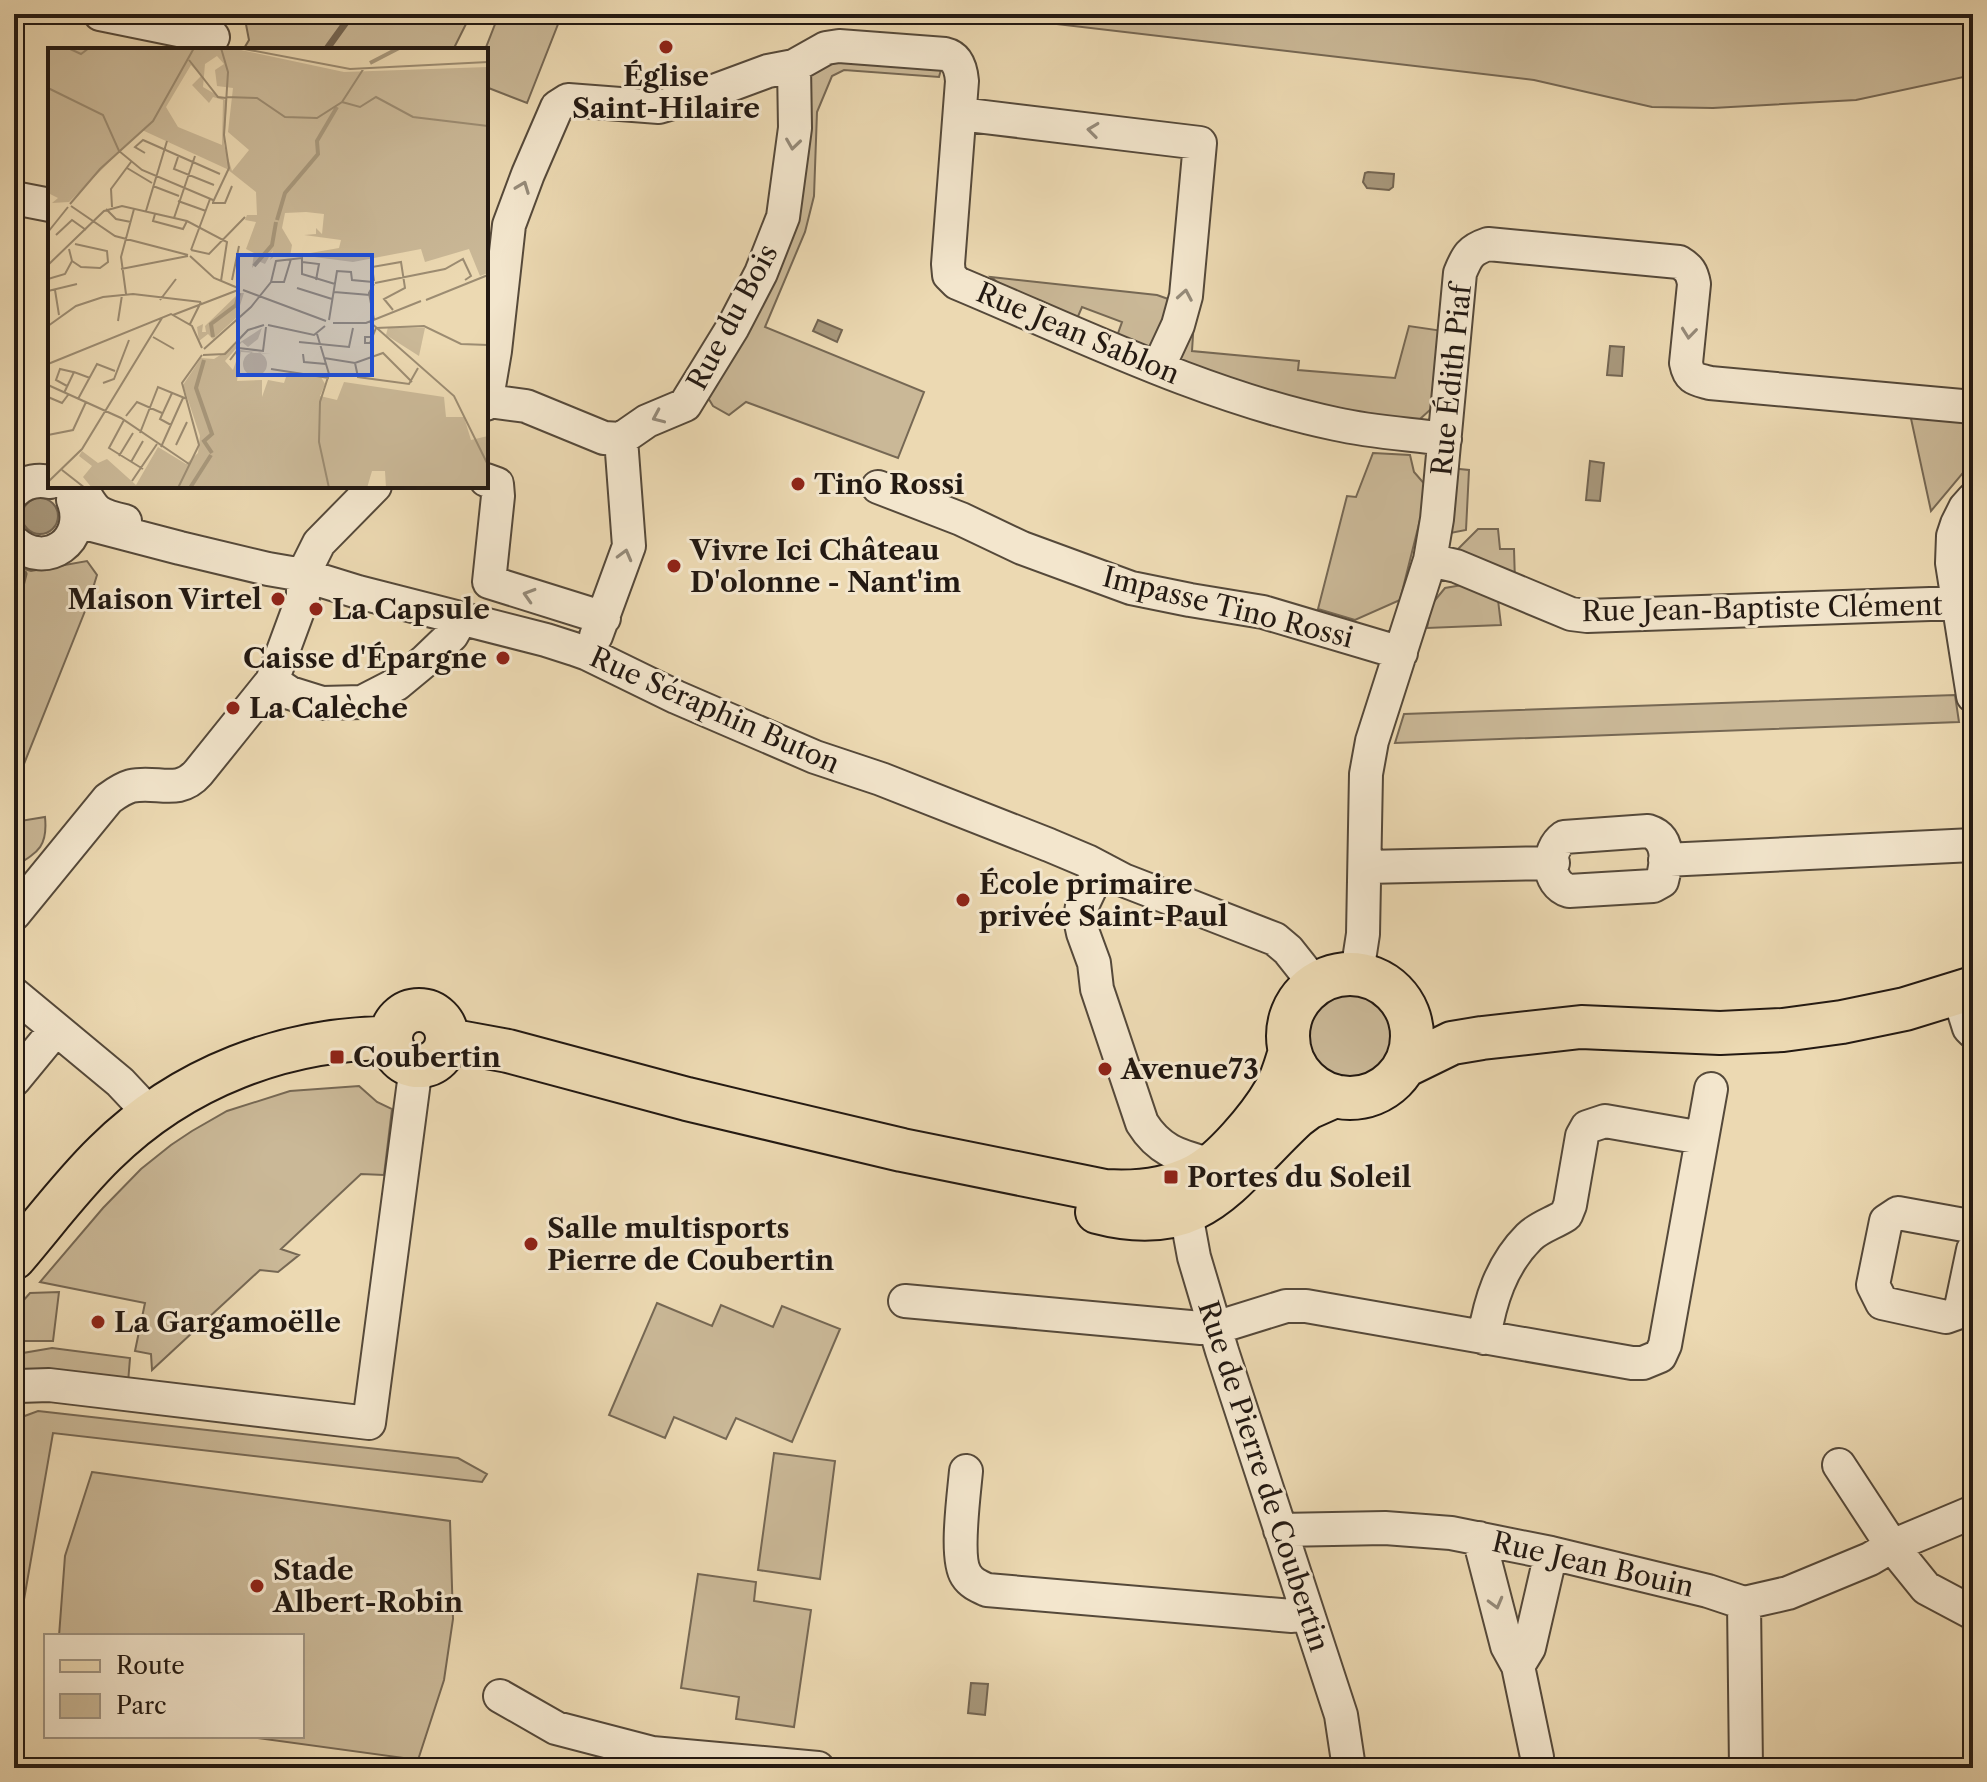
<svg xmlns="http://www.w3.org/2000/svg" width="1987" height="1782" font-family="'Libre Caslon Text',serif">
	<rect width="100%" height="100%" fill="#ecd9b2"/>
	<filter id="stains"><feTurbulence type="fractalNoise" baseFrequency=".0025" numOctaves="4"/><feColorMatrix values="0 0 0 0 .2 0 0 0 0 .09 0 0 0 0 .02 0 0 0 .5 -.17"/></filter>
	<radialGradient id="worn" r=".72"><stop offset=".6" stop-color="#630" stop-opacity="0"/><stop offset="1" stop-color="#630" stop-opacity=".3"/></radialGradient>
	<path fill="#cab897" stroke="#766854" stroke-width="2" d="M244,14H471L453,50H243L249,40Z
		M499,14H562L527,103L486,87L485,50Z
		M972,14H1973V75L1856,100L1713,108L1652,107L1534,80Z
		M831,58L942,66L939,77L844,70L832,76L817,112L814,196L805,232L765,327L924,392L898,458L746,402L729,415L713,406L707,396L749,329L806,75Z
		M991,277L1157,295L1171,300L1162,334L1147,351L1116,339L1122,322L1082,307L1076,321L1015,297Z
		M1195,304L1192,351L1299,361L1298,370L1395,378L1409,326L1443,331L1431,409L1420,419L1388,421L1333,414L1176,363Z
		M1910,414L1973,421L1971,447L1973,449V461L1931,511Z
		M1373,453L1410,455L1414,472L1428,488L1400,600L1355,620L1318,609L1347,496L1356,497Z
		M1449,468L1469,470L1466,530L1445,534Z
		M1478,529H1498L1500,549H1514L1515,582L1453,554Z
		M87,561L97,575L89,601L14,789V566L31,571Z
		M1462,585L1498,600L1501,625L1427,628L1431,605L1445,588Z
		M1955,695L1959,722L1395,743L1404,714Z
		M45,817C48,847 38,852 14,867V822Z
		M1299 1037a51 51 0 1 1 102 0a51 51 0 1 1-102 0Z
		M359,1086L377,1102L392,1109L384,1175L361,1174L281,1249L299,1255L278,1272L260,1270L152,1370L151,1354L135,1351L145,1303L40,1282L103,1208L141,1169L171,1145L192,1131L227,1111L290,1091Z
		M59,1292L53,1341H25L14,1346V1311L30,1293Z
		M657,1303L712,1326L721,1305L773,1327L782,1306L840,1329L792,1442L736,1418L726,1439L674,1417L665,1438L609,1415Z
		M52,1348L130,1358L128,1383L19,1374L17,1364L23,1353Z
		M38,1411L458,1458L487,1474L482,1482L53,1433L14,1657V1423L22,1417Z
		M774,1453L835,1461L820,1579L758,1570Z
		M92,1472L450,1521L453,1619L444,1680L418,1760L243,1736H302V1636H59L65,1556Z
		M698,1574L756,1582L754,1601L811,1610L794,1727L736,1719L739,1697L681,1688Z"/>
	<path fill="#a8987c" stroke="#736552" stroke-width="2" d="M1368,172L1394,174L1393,187L1389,190L1367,188L1363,182L1365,173Z
		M818,320L842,330L837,342L813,331Z
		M1610,346L1624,347L1622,376L1607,375Z
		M1590,461L1604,463L1600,501L1586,500Z
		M22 516a18 18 0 1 1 36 0a18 18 0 1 1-36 0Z
		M971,1683L988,1684L985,1715L968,1713Z"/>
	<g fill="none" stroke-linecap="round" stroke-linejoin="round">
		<path stroke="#736552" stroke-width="7" d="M326,50L352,14
			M14,614L24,574"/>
		<g stroke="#55493a" stroke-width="36">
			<path id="minor" d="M100,14L213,37
				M960,114L1200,143L1186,296L1178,325L1158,368
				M14,198L50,205
				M488,401L526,406L604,438L621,439L647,421L685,405L733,327L761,273L783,217L795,128L794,66
				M486,404L495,351L509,225L528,174L557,107L568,100L659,107L714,91L768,71L794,66L826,48L839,46L945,54C958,57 961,69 962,81L948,264L949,275L957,283C1079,334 1206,397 1336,424C1371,432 1409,434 1445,439
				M486,480L497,484L498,496L489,582L604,618
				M80,486C95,512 95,514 125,521
				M878,487L961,519L1022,548L1131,588L1190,600L1263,612L1401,653
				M14,492C24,482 36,479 50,482
				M1973,499L1965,508L1957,524L1953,536L1952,563L1973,696
				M77,521L180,548L268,569L303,575L358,592L546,640L574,649L588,654L676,697L815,757L881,779L1049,845L1087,861L1123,880L1275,939L1288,950L1315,984
				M14,542C46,571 89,540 73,500
				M1430,560L1456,566L1571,614L1587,616L1959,603
				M596,636L629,546L621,439
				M272,681L290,693L322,703L362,702L397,684L426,660L452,635L461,619
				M1648,831C1670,838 1667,862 1662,881L1653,886L1569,891C1546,884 1546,850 1564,837Z
				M1665,860L1973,845
				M1365,867L1553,863
				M1100,868L1082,906L1080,919L1083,933L1094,963L1097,989L1142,1123C1160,1152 1181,1156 1212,1165
				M14,914L108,799C115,794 121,789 131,786C157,780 178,796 198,773L272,681L303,597V575L319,543L375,486
				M1357,973L1363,934L1366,774L1372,741L1430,560L1437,519L1460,273C1467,256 1470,250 1488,244L1679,262C1689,268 1692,272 1694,284L1686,363C1689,379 1695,379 1710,383L1973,407
				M1958,993L1969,1028L1973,1032
				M14,994L120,1082L151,1115
				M14,1080L56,1029
				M1182,1192L1194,1257L1222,1351L1341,1715L1349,1768
				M1973,1222L1964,1225L1898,1213L1886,1221L1873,1285L1882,1303L1946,1317L1960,1312L1973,1250
				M905,1301L1201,1328L1228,1324L1286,1306H1306L1632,1363H1643L1660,1356L1665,1345L1711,1089
				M1484,1338C1490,1301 1501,1265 1529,1237C1539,1227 1554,1223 1566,1215L1570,1205L1582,1136L1587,1127L1605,1121L1702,1138
				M14,1389L19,1386L49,1385L369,1423L416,1066
				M1839,1465L1892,1546L1926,1588L1973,1613
				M966,1471C964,1494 955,1558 966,1575C971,1583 978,1586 987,1590L1292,1616L1307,1614
				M1280,1530L1385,1528L1451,1533L1551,1553L1708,1591L1744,1603L1788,1593L1870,1559L1892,1546L1973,1512
				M1479,1538L1507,1646L1518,1666L1537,1757
				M1744,1603L1746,1768
				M1518,1666L1529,1648L1551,1553
				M500,1696L556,1728L652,1753L818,1768"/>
		</g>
		<g stroke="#231912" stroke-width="46">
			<path id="major" d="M1288 1036a62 62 0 1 1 124 0a62 62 0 1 1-124 0Z
				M391 1038a28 28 0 1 1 56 0a28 28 0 1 1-56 0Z
				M448,1040L508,1051L687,1099L902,1150L1105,1191C1136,1193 1167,1190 1195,1176C1222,1163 1260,1117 1275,1091C1282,1079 1286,1064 1290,1051
				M1405,1066L1452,1043L1482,1038L1581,1027L1720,1033L1783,1030L1842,1022L1905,1009L1973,988
				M1097,1212C1203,1240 1229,1179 1296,1117L1308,1108L1335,1096
				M14,1258C44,1223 72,1185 105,1153C182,1077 285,1038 391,1038"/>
		</g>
		<use href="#minor" stroke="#f3e6cd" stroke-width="32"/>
		<use href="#major" stroke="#ecd9b2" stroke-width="42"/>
	</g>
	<defs><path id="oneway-chevron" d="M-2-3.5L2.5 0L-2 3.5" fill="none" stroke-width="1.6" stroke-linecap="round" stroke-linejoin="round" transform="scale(2)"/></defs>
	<g stroke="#958a79">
		<use href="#oneway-chevron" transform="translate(1093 130) rotate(-173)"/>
		<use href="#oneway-chevron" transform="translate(793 144) rotate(98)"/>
		<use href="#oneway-chevron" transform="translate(523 187) rotate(-69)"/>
		<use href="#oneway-chevron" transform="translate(1185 295) rotate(-80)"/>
		<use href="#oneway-chevron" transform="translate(1689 333) rotate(96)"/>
		<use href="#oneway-chevron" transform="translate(658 417) rotate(156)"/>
		<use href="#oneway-chevron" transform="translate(625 555) rotate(-75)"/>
		<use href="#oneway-chevron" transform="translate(529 595) rotate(-163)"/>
		<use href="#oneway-chevron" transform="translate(1496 1603) rotate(75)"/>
	</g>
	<g fill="#8f2418" stroke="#f3e6cd" stroke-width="3">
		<circle cx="666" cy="47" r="8"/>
		<circle cx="798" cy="484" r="8"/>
		<circle cx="674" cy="566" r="8"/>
		<circle cx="278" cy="599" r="8"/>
		<circle cx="316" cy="609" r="8"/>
		<circle cx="503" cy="658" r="8"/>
		<circle cx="233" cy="708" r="8"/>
		<circle cx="963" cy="900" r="8"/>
		<rect x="329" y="1049" width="16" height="16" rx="4"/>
		<circle cx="1105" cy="1069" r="8"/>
		<rect x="1163" y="1169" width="16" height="16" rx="4"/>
		<circle cx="531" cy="1244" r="8"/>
		<circle cx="98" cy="1322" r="8"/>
		<circle cx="257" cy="1586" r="8"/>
	</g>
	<g text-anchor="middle" stroke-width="6" stroke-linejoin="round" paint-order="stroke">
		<g font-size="28" font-weight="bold" fill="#231912" stroke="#f3e6cd" text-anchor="start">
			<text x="666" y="86" text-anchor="middle">Église<tspan x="666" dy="32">Saint-Hilaire</tspan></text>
			<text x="814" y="494">Tino Rossi</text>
			<text x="690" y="560">Vivre Ici Château<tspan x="690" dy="32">D'olonne - Nant'im</tspan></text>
			<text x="262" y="609" text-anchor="end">Maison Virtel</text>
			<text x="332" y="619">La Capsule</text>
			<text x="487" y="668" text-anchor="end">Caisse d'Épargne</text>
			<text x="249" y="718">La Calèche</text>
			<text x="979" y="894">École primaire<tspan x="979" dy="32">privée Saint-Paul</tspan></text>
			<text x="353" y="1067">Coubertin</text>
			<text x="1121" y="1079">Avenue73</text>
			<text x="1187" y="1187">Portes du Soleil</text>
			<text x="547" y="1238">Salle multisports<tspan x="547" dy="32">Pierre de Coubertin</tspan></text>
			<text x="114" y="1332">La Gargamoëlle</text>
			<text x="273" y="1580">Stade<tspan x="273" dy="32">Albert-Robin</tspan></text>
		</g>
		<g font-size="28" fill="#231912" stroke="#f3e6cd">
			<text transform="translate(732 317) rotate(-62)" y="10">Rue du Bois</text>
			<text transform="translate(1078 333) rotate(23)" y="10">Rue Jean Sablon</text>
			<text transform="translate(1451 380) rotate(-84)" y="10">Rue Édith Piaf</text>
			<text transform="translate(1228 607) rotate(14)" y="10">Impasse Tino Rossi</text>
			<text transform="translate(1762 608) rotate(-1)" y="10">Rue Jean-Baptiste Clément</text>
			<text transform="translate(715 710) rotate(24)" y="10">Rue Séraphin Buton</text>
			<text transform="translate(1264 1476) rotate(72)" y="10">Rue de Pierre de Coubertin</text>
			<text transform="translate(1593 1564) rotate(13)" y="10">Rue Jean Bouin</text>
		</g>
	</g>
	<g transform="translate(48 48)">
		<rect width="440" height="440" fill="#ecd9b2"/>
		<path d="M0,0H184L296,24L440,19V225L432,228L421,201L377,214L373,201L305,214L251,207L291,200L293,192L256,187L268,186V180L274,186L276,166L258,164L237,165L234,180L244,197L242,209L229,206L222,212L225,202L217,216L210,213L204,220L206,205L198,201L208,174L197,172L199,167H209L208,144L179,121L94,82L21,154L4,155L10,150L0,145ZM169,8L176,16L167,22L169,38L185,40L180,84L201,102L184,123L176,97L179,53L155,39L157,16ZM143,17L153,28L144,37L161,55L165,49L175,52L174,97L130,79L118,59ZM191,245H196L188,270L165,291L160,286L151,293L149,279L155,276L154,284H158L157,278ZM340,279L377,280L371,308L338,287ZM214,280L210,291L200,299L194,294L177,313L185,322L192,302L223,306L193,304L189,333L214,332V349L220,332L236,335L239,326L273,329L277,336L272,348L289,352L296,334L396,349L398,369H416L423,392L440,388V440H338L337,423H324L319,440H44L35,429L44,418L31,408L34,403L50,415L59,411L88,437L110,399L138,416L150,405L152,388L135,337L153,310L166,311ZM195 316a12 12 0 1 1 24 0a12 12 0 1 1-24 0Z" fill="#cab897" fill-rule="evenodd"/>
		<path fill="none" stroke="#a8987c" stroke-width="4" d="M322,15L351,0M229,172L237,145L270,106L269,93L289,59M206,218L224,197L228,174M165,289L163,276L188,257L191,245M156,312L148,340L164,386L156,393L164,405M142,440L163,407"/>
		<path fill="none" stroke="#9c8c72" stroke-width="2" d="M20,0L33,6L41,0M191,0L302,21L440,14M141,12L170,49L178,50M0,40L55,67L71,103L94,122L165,152M178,49L209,50L237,69L269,70L294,54L316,20M294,54L312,59L328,49L365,69L440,78M97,105L87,99L95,92L172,126M130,109L126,121L166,137M79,120L104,135M105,138L131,148M130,153L158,163M165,154L181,120L176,87L180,24L173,0M164,155H177L184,138M22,156L52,121L105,73L146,0M23,158L67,188L140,207M64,159L63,141L83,114M58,161L68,171L83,174M98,163L119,93M107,166L105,173L135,181L139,173M126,170L147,108M0,184L20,159M8,187L24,172L38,182M21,201L24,213L33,219L52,220L60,214L59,203L27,196M143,202L161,206L197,169M143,202L162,151M142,208L166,230L190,240M254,214L271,216L268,232M0,217L56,163L74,158L139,173L179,194L173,233M73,221L140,208M0,231L17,226L24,213M184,232L191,198M326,233L324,219L353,214L357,240L336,251L345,262M223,234H236L243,211M327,235L397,221L415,211L423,228L417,232M326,236L321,245L326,272M249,240L284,251M7,242L11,267M195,242L278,273M0,243L29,236M286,244L322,247M78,246L73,209L86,161M112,252L128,231M378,252L440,227M125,267L190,242M281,272L289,223L303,224L304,232L325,234M70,273L74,247M322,274L406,348L440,417M285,275H318L373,253M142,276L153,254M220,277L266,287L277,278M0,278L28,258L55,249L85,246L153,254M328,280L376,278L413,296L440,297M269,286L281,326L272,354L271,394L281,440M105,289L126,301M323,289H317V295H322L328,280M251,294L301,299L305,280M156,301L203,259L223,234L228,213L254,210V226L287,236M255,306L256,314L278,316M155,307L177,306L200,282L216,277M276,310L307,315L335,305L364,334M182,312L191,300L215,303L218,279M307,315L310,329L361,336L370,320M0,316L123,266L144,278L154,300M223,321L281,330M55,335L66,331L81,292M0,337L73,370L141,416M19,338L8,332L12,321L25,324M16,345L26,324L42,330M0,349L14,355L20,347M30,351L49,316L67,323M78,368L89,354L114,365M76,372L61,400L95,421M123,377L112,371L124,345M92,385L110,339L139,351M0,387L25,382L38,354M128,397L139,374M113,399L135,350M71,408L85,385M83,414L95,393M14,422L37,440M84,433L109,396M0,434L34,401L114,270M130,440L151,397L134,335L154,307"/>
		<path fill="#1d4ed8" fill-opacity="0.15" stroke="#1d4ed8" stroke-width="4" d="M190,207H324V327H190Z"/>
		<rect width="440" height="440" fill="none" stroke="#231912" stroke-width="4"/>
	</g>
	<rect width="1987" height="1782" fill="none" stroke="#ecd9b2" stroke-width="48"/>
	<rect x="16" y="16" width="1955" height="1750" fill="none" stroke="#231912" stroke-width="4"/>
	<rect x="24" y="24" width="1939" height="1734" fill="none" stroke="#231912" stroke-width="2"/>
	<rect x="44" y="1634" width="260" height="104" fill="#f3e6cd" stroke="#a09482" stroke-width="2"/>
	<rect x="60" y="1660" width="40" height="12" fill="#ecd9b2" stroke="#a09482" stroke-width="2"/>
	<text x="116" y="1674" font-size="24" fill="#231912">Route</text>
	<rect x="60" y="1694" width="40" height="24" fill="#cab897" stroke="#a09482" stroke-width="2"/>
	<text x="116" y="1714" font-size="24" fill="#231912">Parc</text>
	<rect width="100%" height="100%" filter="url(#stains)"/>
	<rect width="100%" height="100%" fill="url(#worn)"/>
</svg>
